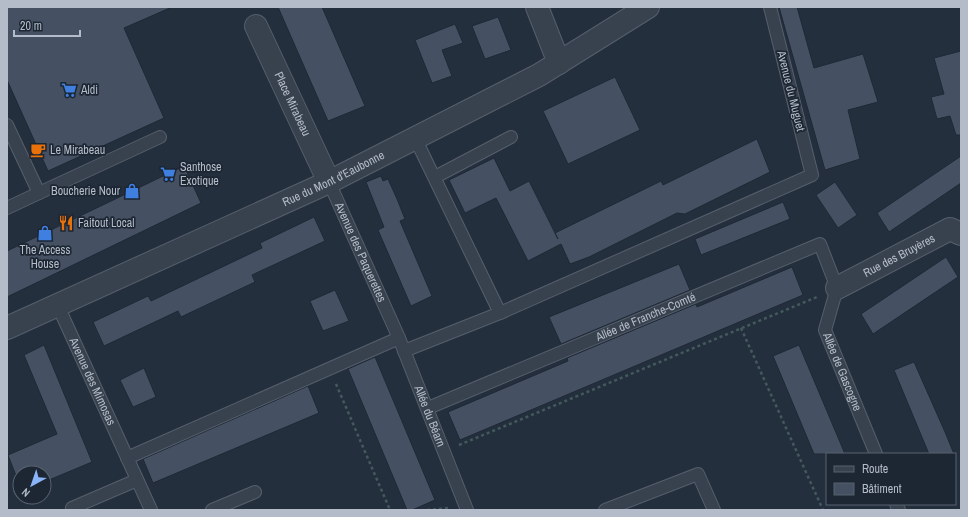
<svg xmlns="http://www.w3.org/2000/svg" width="968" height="517" font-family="'Archivo Narrow',sans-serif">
	<rect width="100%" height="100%" fill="#242f3e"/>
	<path fill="#455162" stroke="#1f2835" d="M7,7H172L124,28L164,118L48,171L7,80Z
		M278,7H322L365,106L328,121Z
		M779,7H797L814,68L863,54L878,102L848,110L860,159L825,170Z
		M498,17L511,50L485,59L472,26Z
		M455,24L463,43L442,50L452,76L432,83L415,40Z
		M961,51V135H956L950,116L937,119L931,97L944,94L934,58Z
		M615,77L640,130L568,164L543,111Z
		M757,139L770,172L685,214L677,213L589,257L570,264L561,244L528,261L496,198L465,213L449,180L494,158L510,191L529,181L558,239L555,233L661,181L663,185Z
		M961,156V183L889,232L877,213Z
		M184,166L201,203L7,297V251Z
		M381,176L383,181L388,179L397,199L405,219L400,221L432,296L411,306L378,230L384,227L366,182Z
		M835,182L857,215L838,228L816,195Z
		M783,202L790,219L701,255L695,239Z
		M314,217L325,241L252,275L255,282L181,317L178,311L104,346L93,322L148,296L151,301L197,279L262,248L260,243Z
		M946,257L958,277L873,334L861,314Z
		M679,264L690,290L561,344L549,317Z
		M792,267L803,295L460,440L448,412L568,361L567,358L696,304L697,307Z
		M335,290L349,321L323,331L310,301Z
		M44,345L92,462L49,480L51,484L44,487V473H20V486L8,455L57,434L24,355Z
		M799,345L845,454H814L773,356Z
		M375,357L435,500L412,510H407L348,369Z
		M914,362L945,432L954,454H929L894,370Z
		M144,368L156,397L133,407L120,380Z
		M308,386L319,413L153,483L143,459Z"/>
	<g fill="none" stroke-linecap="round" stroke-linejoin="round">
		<g stroke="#565f6c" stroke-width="14">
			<g id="lane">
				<path d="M7,125L39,193L7,208"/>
				<path d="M415,138L500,313"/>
				<path d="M435,177L511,137"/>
				<path id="s1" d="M329,182L399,338L467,510"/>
				<path d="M39,193L160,137"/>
				<path id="s2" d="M58,306L151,510"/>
				<path d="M404,351L500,313L812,175L770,7"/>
				<path id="s3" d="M428,408L820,244L837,288L825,330L876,454"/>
				<path d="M127,458L399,338"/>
				<path d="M896,504L899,510"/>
				<path d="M72,508L137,480"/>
				<path d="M212,510L255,492"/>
				<path d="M605,510L698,474L714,510"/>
			</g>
		</g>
		<g stroke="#565f6c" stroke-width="24">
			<g id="street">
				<path d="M537,7L559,63"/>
				<path id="s4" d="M256,26L329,182"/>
				<path id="s5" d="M837,288L950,229L961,234"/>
				<path id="s6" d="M7,328L329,182L539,75L648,7"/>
			</g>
		</g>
		<path stroke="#44595c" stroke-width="2.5" stroke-dasharray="3 3" stroke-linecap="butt" d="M741,328L823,510
			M336,384L390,510
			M459,445L817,297
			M427,510L449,508"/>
		<use href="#lane" stroke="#38414e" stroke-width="12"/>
		<use href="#street" stroke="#38414e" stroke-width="22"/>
	</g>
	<defs>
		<g id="supermarket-bare" transform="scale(1.2)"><path d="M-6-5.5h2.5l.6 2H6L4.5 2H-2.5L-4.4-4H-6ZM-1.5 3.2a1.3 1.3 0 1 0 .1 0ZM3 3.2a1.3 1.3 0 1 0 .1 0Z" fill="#3f7fe0" stroke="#1d2633" stroke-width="2.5" paint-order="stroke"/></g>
		<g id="cafe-bare" transform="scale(1.2)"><path d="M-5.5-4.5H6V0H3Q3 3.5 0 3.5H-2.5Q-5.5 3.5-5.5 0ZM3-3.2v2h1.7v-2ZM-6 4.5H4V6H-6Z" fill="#e8710a" stroke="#1d2633" stroke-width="2.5" paint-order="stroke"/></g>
		<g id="shop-bare" transform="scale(1.2)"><path d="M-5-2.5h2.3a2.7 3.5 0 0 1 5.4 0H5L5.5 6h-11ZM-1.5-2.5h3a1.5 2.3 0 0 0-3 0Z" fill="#3f7fe0" stroke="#1d2633" stroke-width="2.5" paint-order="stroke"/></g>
		<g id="restaurant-bare" transform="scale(1.2)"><path d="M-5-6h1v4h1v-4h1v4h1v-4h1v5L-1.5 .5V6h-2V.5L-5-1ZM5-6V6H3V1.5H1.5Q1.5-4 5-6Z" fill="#e8710a" stroke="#1d2633" stroke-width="2.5" paint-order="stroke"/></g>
	</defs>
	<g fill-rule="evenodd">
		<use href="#supermarket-bare" x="69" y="90"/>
		<use href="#cafe-bare" x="38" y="150"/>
		<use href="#supermarket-bare" x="168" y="174"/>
		<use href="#shop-bare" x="132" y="191"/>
		<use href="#restaurant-bare" x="66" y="223"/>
		<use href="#shop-bare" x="45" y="233"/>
	</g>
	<g text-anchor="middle" stroke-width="3.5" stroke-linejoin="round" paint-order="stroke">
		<g font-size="12" fill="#b4bcc9" stroke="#1d2633" text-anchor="start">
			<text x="81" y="94">Aldi</text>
			<text x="50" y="154">Le Mirabeau</text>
			<text x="180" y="171">Santhose<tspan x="180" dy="14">Exotique</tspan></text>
			<text x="120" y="195" text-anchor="end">Boucherie Nour</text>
			<text x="78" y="227">Faitout Local</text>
			<text x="45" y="254" text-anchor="middle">The Access<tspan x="45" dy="14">House</tspan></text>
		</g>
		<g font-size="12" fill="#b4bcc9" stroke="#1d2633">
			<text transform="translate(791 91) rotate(76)" y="4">Avenue du Muguet</text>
			<text dy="4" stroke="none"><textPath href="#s4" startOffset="86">Place Mirabeau</textPath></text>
			<text dy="4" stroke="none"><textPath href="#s6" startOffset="359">Rue du Mont d'Eaubonne</textPath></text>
			<text dy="4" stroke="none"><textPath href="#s1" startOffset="77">Avenue des Paquerettes</textPath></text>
			<text dy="4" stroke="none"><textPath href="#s5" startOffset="70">Rue des Bruyères</textPath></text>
			<text dy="4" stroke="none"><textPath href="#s3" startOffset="236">Allée de Franche-Comté</textPath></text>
			<text dy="4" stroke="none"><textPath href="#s3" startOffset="561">Allée de Gascogne</textPath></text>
			<text dy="4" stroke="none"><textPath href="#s2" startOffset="83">Avenue des Mimosas</textPath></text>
			<text dy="4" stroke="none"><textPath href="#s1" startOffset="255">Allée du Béarn</textPath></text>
		</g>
	</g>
	<rect width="968" height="517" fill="none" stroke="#b4bcc9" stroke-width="16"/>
	<rect x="826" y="453" width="130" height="52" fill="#1d2633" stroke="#59626f"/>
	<rect x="834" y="466" width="20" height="6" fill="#38414e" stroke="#59626f"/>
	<text x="862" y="473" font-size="12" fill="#b4bcc9">Route</text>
	<rect x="834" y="483" width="20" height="12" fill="#455162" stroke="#59626f"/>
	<text x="862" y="493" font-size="12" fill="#b4bcc9">Bâtiment</text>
	<g transform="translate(32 485) rotate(220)"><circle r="19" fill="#1d2633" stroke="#59626f"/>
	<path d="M0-3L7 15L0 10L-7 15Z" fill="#8ab4f8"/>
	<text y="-6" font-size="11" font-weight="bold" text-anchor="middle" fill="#b4bcc9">N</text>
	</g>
	<path d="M14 30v6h66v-6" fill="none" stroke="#b4bcc9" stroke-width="2"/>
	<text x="20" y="30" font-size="12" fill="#b4bcc9" stroke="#1d2633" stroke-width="3" paint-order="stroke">20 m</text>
</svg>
